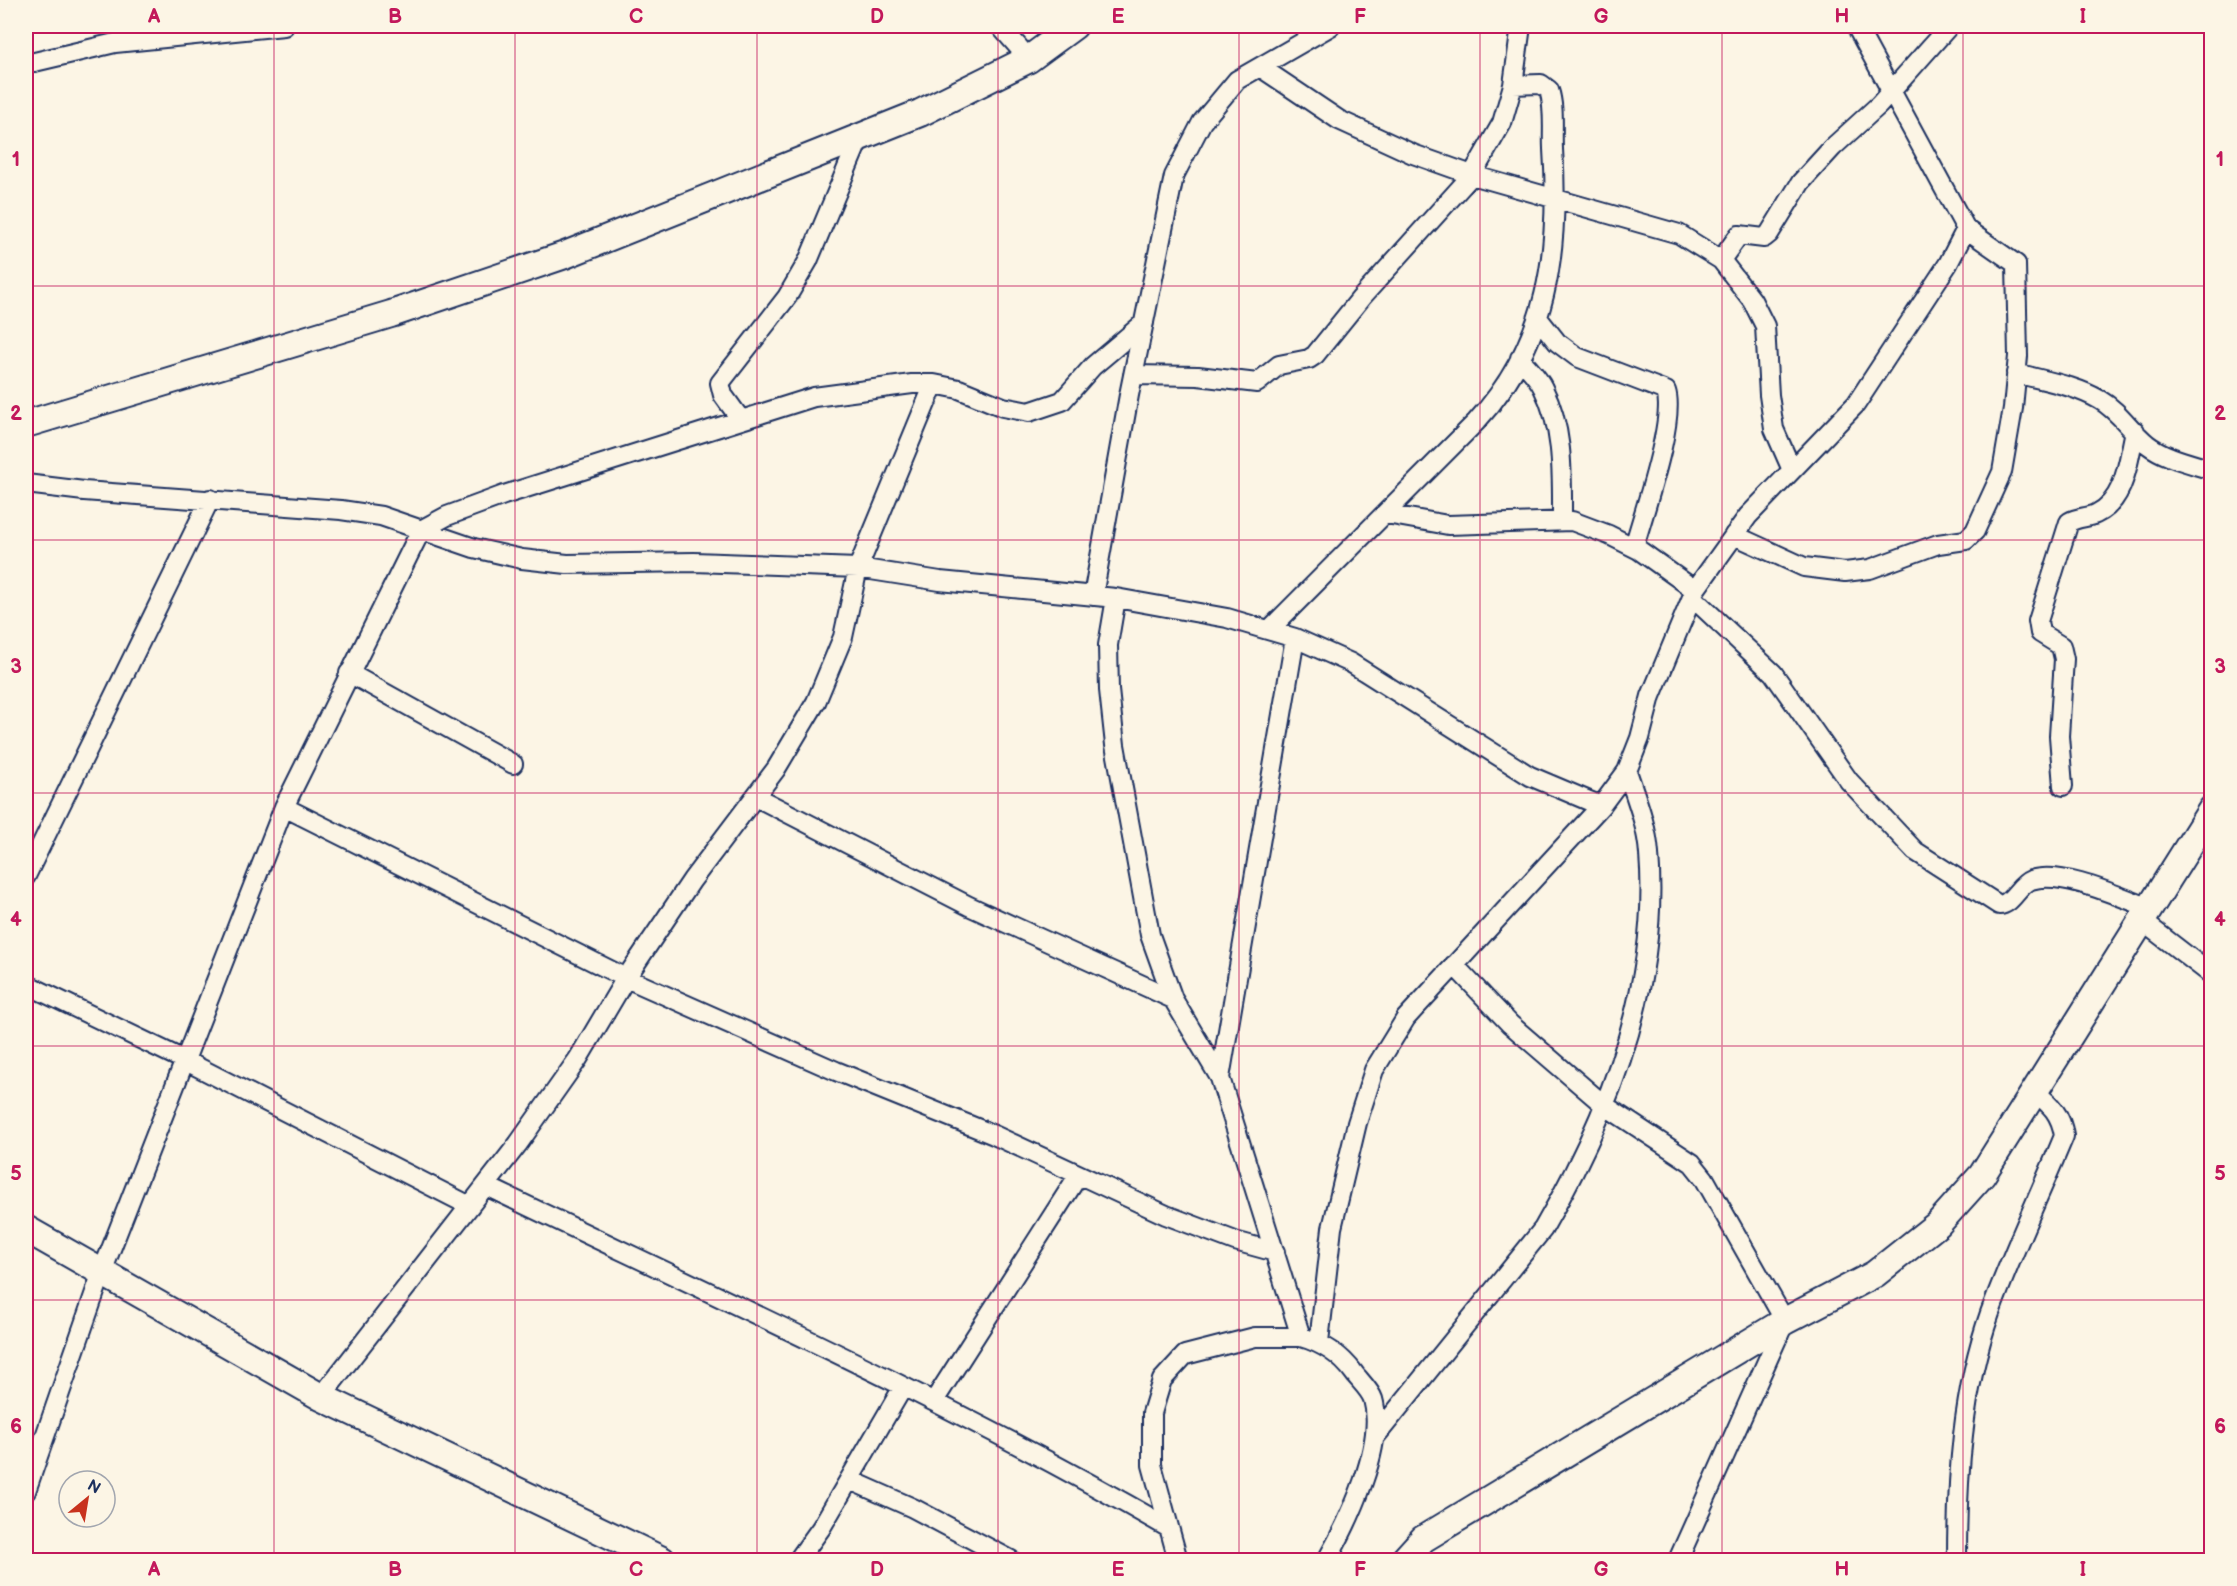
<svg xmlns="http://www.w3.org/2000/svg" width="2237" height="1586" font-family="'Balsamiq Sans',sans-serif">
	<rect width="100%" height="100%" fill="#fcf5e5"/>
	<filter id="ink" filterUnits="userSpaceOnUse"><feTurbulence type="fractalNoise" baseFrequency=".0167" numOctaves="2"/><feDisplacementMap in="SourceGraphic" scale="12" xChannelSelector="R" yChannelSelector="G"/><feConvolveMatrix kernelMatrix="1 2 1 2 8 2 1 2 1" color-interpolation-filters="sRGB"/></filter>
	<g filter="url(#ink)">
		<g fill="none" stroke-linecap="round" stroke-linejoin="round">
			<g stroke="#1b2f5e" stroke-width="22">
				<path id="street" d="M1000,26L1029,59
					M26,64L115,43L284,26
					M1260,67L1339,120L1413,154L1472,175L1679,234L1721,260L1752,300L1765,326L1769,395L1774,429L1792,470
					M1721,260L1739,235L1764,238L1769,234L1801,182L1833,147L1879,105L1949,26
					M1538,318L1557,342L1577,357L1666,391C1676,420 1643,514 1634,547
					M1520,358C1528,368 1538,377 1543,388C1564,429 1562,476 1562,521
					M2016,373C2045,381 2074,385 2100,400C2119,411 2130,430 2147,444C2165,458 2190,463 2212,470
					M1133,375L1198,376L1257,383L1279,365L1309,359L1315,355L1361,298L1472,175L1502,123L1513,85L1521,26
					M741,420L723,395L720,383L787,297L808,261L860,137
					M26,484L84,491L341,510L381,516L474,548L522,559L567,564L694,562L858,568L940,581L1116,598L1227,618L1295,638L1351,663L1530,776L1601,806
					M1386,514L1448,525L1572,521L1609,535L1639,550L1695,590
					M1734,535L1804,567L1845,572L1870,569L1938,544L1966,540L1975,531L2002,472L2013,408L2018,356L2016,264L1966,229L1856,26
					M1093,596L1129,395L1174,176L1202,122L1237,80L1331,26
					M1692,597L1773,673L1849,781L1915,851L1999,905C2012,905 2018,885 2031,880C2062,870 2120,897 2150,908
					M1116,598L1108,645L1109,690L1115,745L1150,935L1173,999L1220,1078L1301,1337C1322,1343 1341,1355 1354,1373C1359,1380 1370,1390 1373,1399C1386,1444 1349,1521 1327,1560
					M1269,630L1476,422C1548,344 1560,252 1553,149C1552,130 1555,108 1549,90L1541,84L1513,85
					M349,673L513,764
					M2063,786L2059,736L2064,659L2061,646L2040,633L2038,621L2069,522C2078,517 2087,518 2096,514C2126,500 2128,460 2135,431
					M756,797L969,906L1173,999
					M284,807L626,978L836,1071L994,1135L1166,1215L1235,1241L1275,1252
					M26,876L210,499
					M2142,921L2212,975
					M1454,965L1510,1024L1604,1105L1692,1163L1704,1178L1785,1321L1678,1560
					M26,984L186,1061L470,1206
					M1220,1078L1295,638
					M486,1186C715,1296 947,1400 1167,1527
					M1319,1342L1332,1228L1357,1123L1374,1070L1406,1018L1601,806L1627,771L1640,738L1651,696L1695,590L1748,516L1856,404L1948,264L1966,229
					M321,1397L518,1144L578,1059L626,978L692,880L776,769L816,702L843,637L858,568L934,384
					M934,1401L1078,1176
					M1375,1437L1543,1229C1608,1117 1660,986 1649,854C1647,825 1636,798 1627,771
					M850,1480L913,1508L1011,1560
					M26,1491L102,1272L284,807L421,530L447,516L504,495L814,397L912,384H934L959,389L1003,407L1029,412L1062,401L1093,366L1144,323
					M798,1560L821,1528L903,1387
					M1178,1560L1152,1465V1413L1162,1380L1185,1355L1255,1337H1301
					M1957,1560C1957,1477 1962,1392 1990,1313C2012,1253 2040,1194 2064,1136C2061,1114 2051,1105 2034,1091"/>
			</g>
			<g stroke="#1b2f5e" stroke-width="30">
				<path id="secondary" d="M26,424L391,314L565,255L920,113L1029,59L1074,26
					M26,1229L321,1397L662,1560
					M1404,1560L1423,1539L1785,1321L1875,1274L1938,1224L1982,1175L2212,809"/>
			</g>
			<use href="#street" stroke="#fcf5e5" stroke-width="18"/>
			<use href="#secondary" stroke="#fcf5e5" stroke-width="26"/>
		</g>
	</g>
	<path fill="none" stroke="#c2185b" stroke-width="1.5" stroke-opacity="0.55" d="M274,26V1560M515,26V1560M757,26V1560M998,26V1560M1239,26V1560M1480,26V1560M1722,26V1560M1963,26V1560M26,286H2212M26,540H2212M26,793H2212M26,1046H2212M26,1300H2212"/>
	<rect width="2237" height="1586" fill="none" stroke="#fcf5e5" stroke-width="66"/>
	<g transform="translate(87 1499) rotate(30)"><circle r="28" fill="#fcf5e5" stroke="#a2a6af" stroke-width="1.5"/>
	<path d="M0-4.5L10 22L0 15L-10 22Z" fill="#c8321e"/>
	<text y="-9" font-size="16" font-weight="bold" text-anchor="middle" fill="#1b2f5e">N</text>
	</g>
	<rect x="33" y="33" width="2171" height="1520" fill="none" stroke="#c2185b" stroke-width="2"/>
	<g font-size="20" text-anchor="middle" font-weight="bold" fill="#c2185b">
		<text x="154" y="23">A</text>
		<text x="395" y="23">B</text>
		<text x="636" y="23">C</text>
		<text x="877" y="23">D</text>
		<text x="1118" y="23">E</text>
		<text x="1360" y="23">F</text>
		<text x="1601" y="23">G</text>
		<text x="1842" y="23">H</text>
		<text x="2083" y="23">I</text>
		<text x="16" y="166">1</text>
		<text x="2220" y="166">1</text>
		<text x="16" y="420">2</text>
		<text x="2220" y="420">2</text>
		<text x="16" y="673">3</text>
		<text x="2220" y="673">3</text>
		<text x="16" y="926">4</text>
		<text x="2220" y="926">4</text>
		<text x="16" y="1180">5</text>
		<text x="2220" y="1180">5</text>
		<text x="16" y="1433">6</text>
		<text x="2220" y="1433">6</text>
		<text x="154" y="1576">A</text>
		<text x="395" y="1576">B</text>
		<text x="636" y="1576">C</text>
		<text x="877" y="1576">D</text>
		<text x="1118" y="1576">E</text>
		<text x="1360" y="1576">F</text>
		<text x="1601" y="1576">G</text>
		<text x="1842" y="1576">H</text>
		<text x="2083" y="1576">I</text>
	</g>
</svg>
